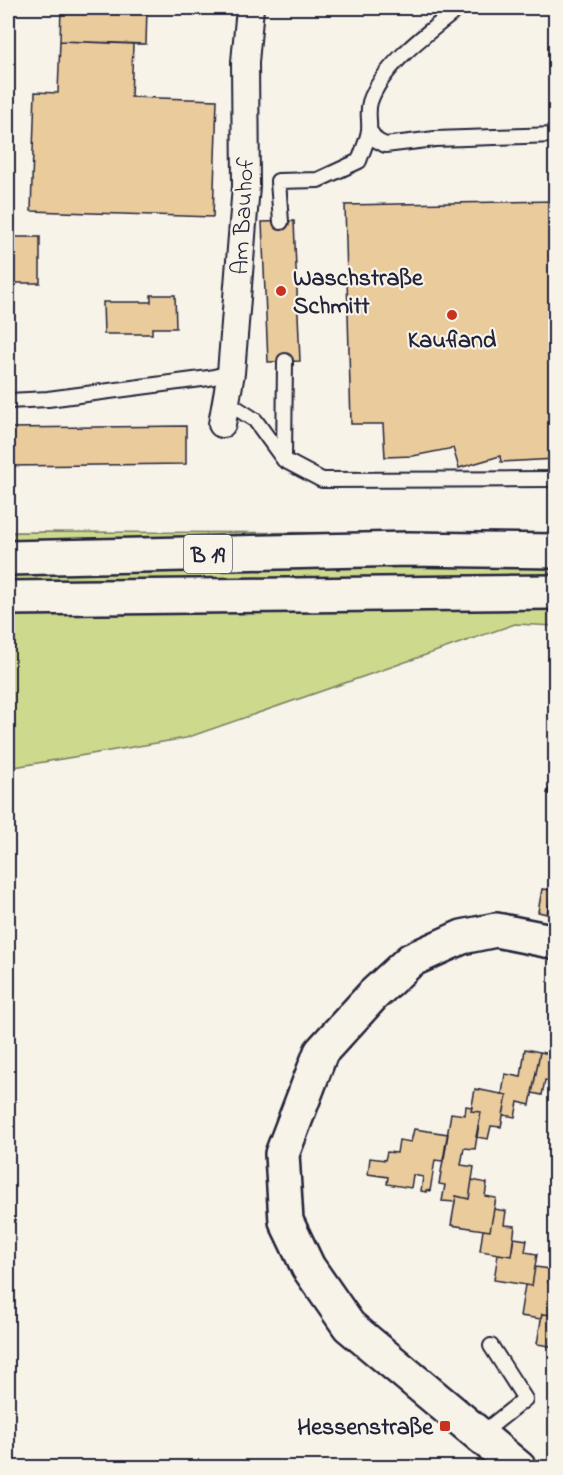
<svg xmlns="http://www.w3.org/2000/svg" width="563" height="1475" font-family="'Indie Flower',sans-serif">
	<rect width="100%" height="100%" fill="#f7f3e8"/>
	<filter id="ink" filterUnits="userSpaceOnUse"><feTurbulence type="fractalNoise" baseFrequency=".0167" numOctaves="2"/><feDisplacementMap in="SourceGraphic" scale="12" xChannelSelector="R" yChannelSelector="G"/><feConvolveMatrix kernelMatrix="1 2 1 2 8 2 1 2 1" color-interpolation-filters="sRGB"/></filter>
	<g filter="url(#ink)">
		<path fill="#cdd98c" stroke="#787e64" stroke-width="1.5" d="M8,532L555,533V626L515,624L186,738L8,768Z"/>
		<path fill="#e9cb9c" stroke="#22223b" stroke-width="1.5" d="M61,8H147L146,44L60,41Z
			M60,41L133,44L131,97L217,100L213,217L31,211L35,92L58,93Z
			M556,201V459L501,462L500,456L459,468L453,448L413,456L385,457L383,424H351L345,205Z
			M294,221L300,361L268,362L262,222Z
			M8,237H40V283H8Z
			M151,295H175L176,328H152V334H104L103,302H151Z
			M186,426V464L8,466V428Z
			M556,778V797L547,793Z
			M542,889L552,890L547,914L538,912Z
			M552,890L556,891V916L547,914Z
			M525,1049L540,1052L530,1105L518,1102L515,1117L503,1115L507,1095L502,1094L505,1074L521,1077Z
			M540,1052L556,1055V1082L545,1080L542,1095L532,1093Z
			M475,1089L507,1095L501,1127L491,1126L488,1139L476,1137L481,1112L471,1111Z
			M466,1106L472,1107L471,1111L481,1112L475,1149L464,1148L461,1165L474,1167L469,1199L456,1196L455,1202L442,1201L445,1185L439,1184L451,1113L465,1115Z
			M414,1129L448,1134L444,1159L442,1161L435,1160L430,1191L426,1190V1192L421,1191L423,1177L413,1175L411,1188L387,1184L388,1177L368,1174L370,1158L385,1160L387,1152L397,1153L399,1140L411,1142Z
			M472,1180L487,1183L485,1196L496,1198L490,1231L451,1225L456,1196L469,1199Z
			M494,1209L506,1211L504,1225L515,1226L511,1256L480,1251L483,1230L490,1231Z
			M514,1238L527,1240L525,1252L537,1254L532,1286L494,1280L498,1254L511,1256Z
			M535,1267L550,1269L548,1282L556,1283L554,1315L542,1314L541,1319L520,1316L525,1285L532,1286Z
			M556,1306V1347L537,1344L542,1314L554,1315Z"/>
		<g fill="none" stroke-linecap="round" stroke-linejoin="round">
			<g stroke="#22223b" stroke-width="18">
				<path id="lane" d="M369,130L376,140L385,145L435,139L556,135
					M281,222L278,181L318,180L359,161C362,152 368,140 369,130C370,121 367,112 370,102C382,65 430,31 459,8
					M8,401L48,399L209,378L231,373
					M227,402L255,420L284,460L322,480L556,479
					M284,460L285,361
					M480,1435L525,1399L491,1346"/>
			</g>
			<g stroke="#22223b" stroke-width="30">
				<path id="street" d="M222,424L231,373L246,186L245,62L250,8"/>
			</g>
			<g stroke="#22223b" stroke-width="38">
				<path id="secondary" d="M519,1468L349,1326L308,1267L286,1221L282,1154L321,1052L373,995L411,960L462,937L496,930L556,942"/>
			</g>
			<g stroke="#22223b" stroke-width="38">
				<path id="highway" d="M8,558L408,549L556,551
					M8,598L556,592"/>
			</g>
			<use href="#lane" stroke="#f7f3e8" stroke-width="14"/>
			<use href="#street" stroke="#f7f3e8" stroke-width="26"/>
			<use href="#secondary" stroke="#f7f3e8" stroke-width="33"/>
			<use href="#highway" stroke="#f7f3e8" stroke-width="33"/>
		</g>
	</g>
	<g fill="#c8321e" stroke="#f7f3e8" stroke-width="2">
		<circle cx="281" cy="291" r="6"/>
		<circle cx="452" cy="315" r="6"/>
		<rect x="439" y="1420" width="12" height="12" rx="3"/>
	</g>
	<g text-anchor="middle" stroke-width="4.5" stroke-linejoin="round" paint-order="stroke">
		<rect fill="#f7f3e8" stroke="#62616f" stroke-width="1.5" x="184" y="535" width="48" height="38" rx="4.5"/>
		<g font-size="22" font-weight="bold" fill="#22223b">
			<text x="208" y="562">B 19</text>
		</g>
		<g font-size="24" fill="#22223b" stroke="#f7f3e8">
			<text transform="translate(242 216) rotate(-87)" y="8">Am Bauhof</text>
		</g>
		<g font-size="24" font-weight="bold" fill="#22223b" stroke="#f7f3e8" text-anchor="start">
			<text x="293" y="285">Waschstraße<tspan x="293" dy="28">Schmitt</tspan></text>
			<text x="452" y="347" text-anchor="middle">Kaufland</text>
			<text x="433" y="1434" text-anchor="end">Hessenstraße</text>
		</g>
	</g>
	<rect width="563" height="1475" fill="none" stroke="#f7f3e8" stroke-width="30"/>
	<rect x="15" y="15" width="533" height="1445" fill="none" stroke="#22223b" stroke-width="2" filter="url(#ink)"/>
</svg>
